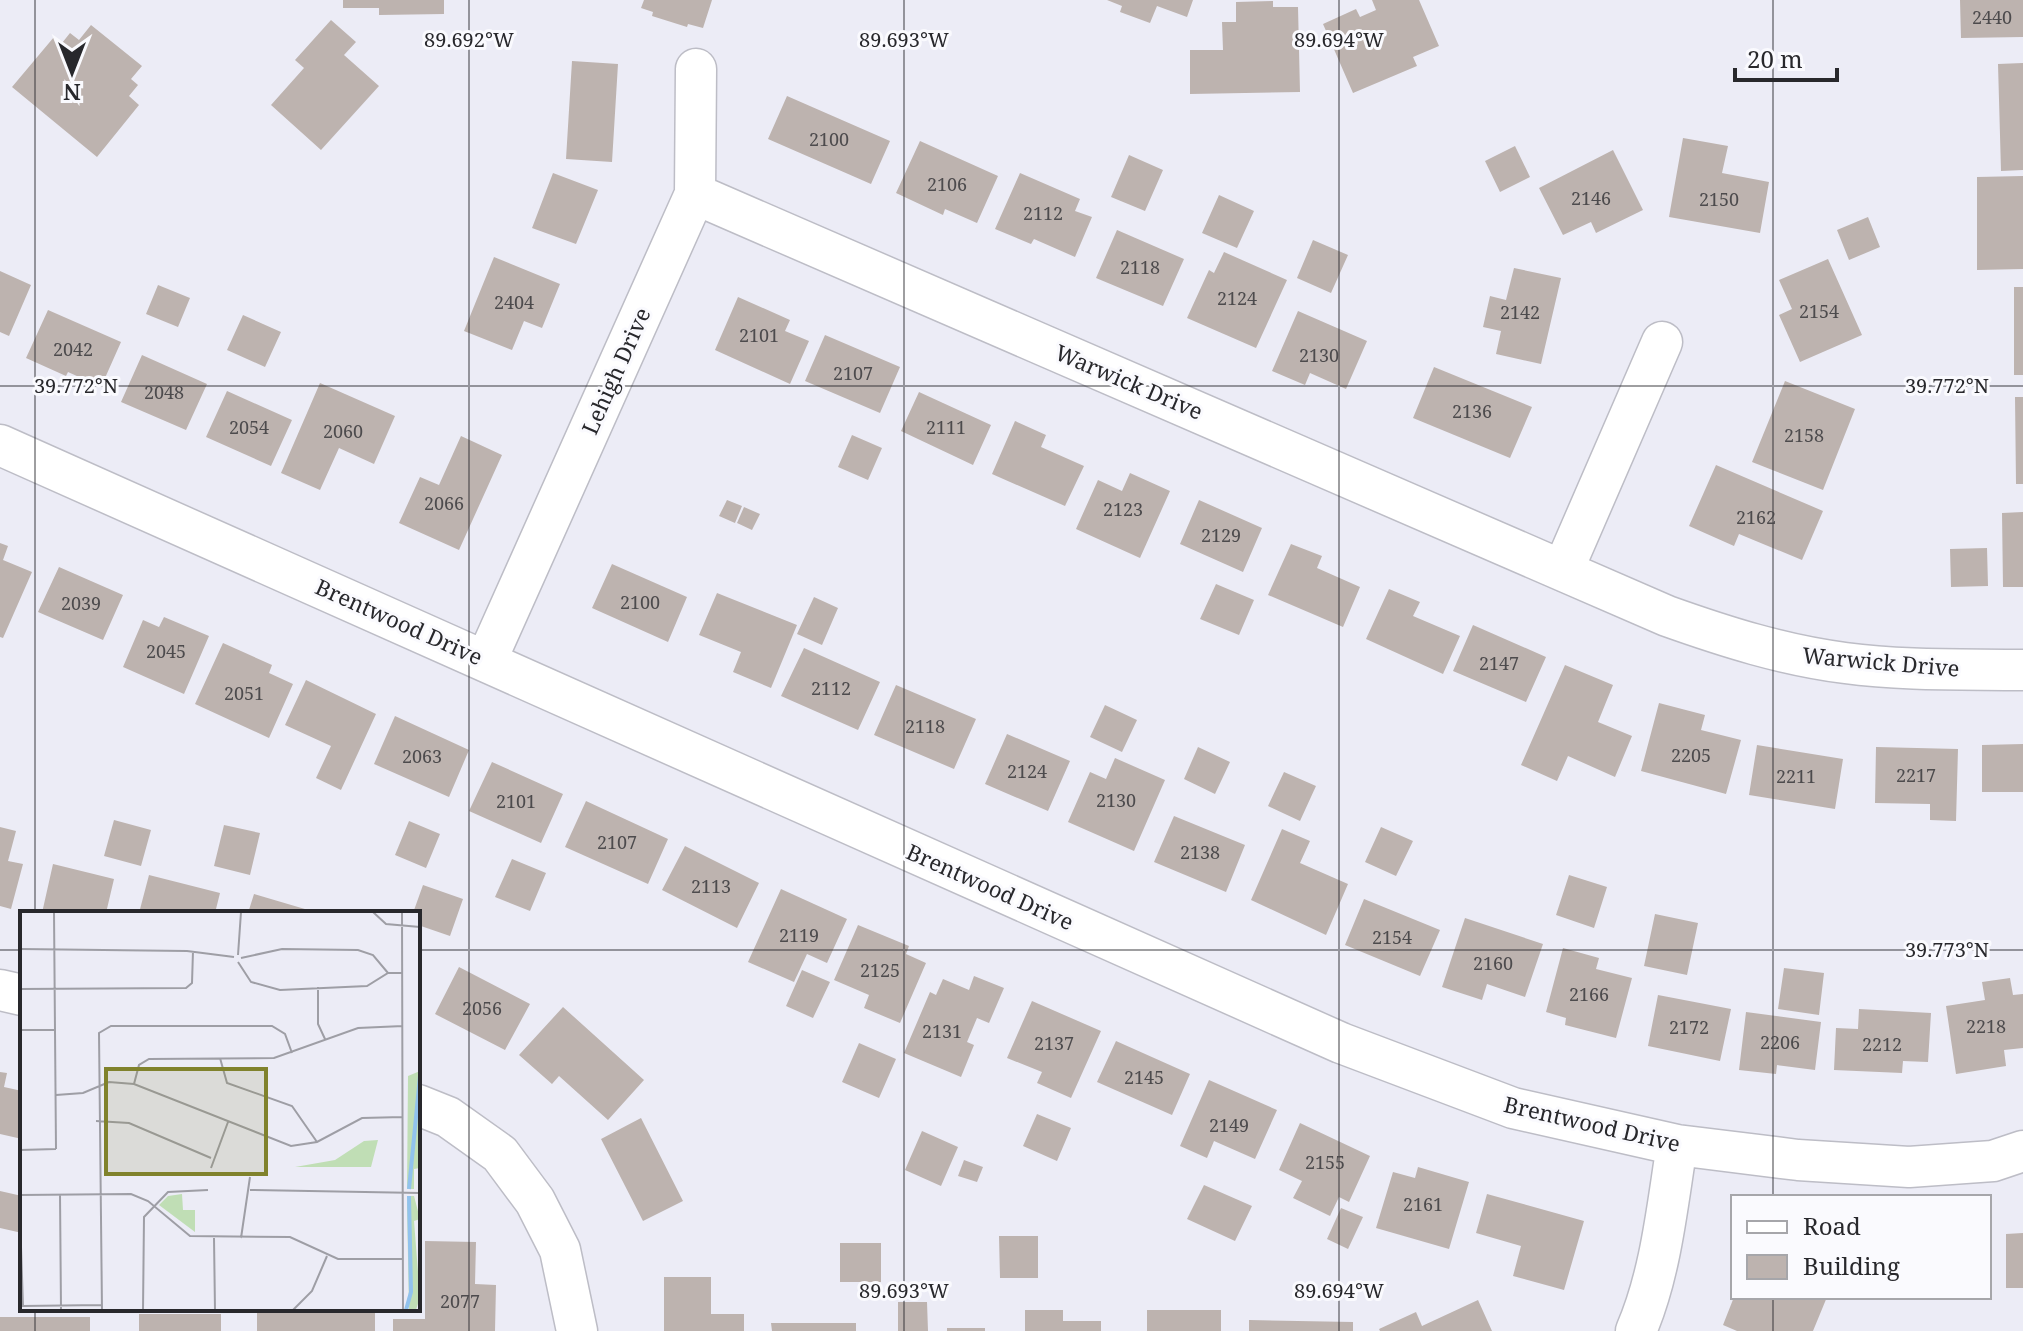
<svg xmlns="http://www.w3.org/2000/svg" width="2023" height="1331" font-family="'Noto Serif',serif">
	<rect width="100%" height="100%" fill="#ececf6"/>
	<path fill="#bdb3af" d="M343,0H444V14L379,15V8H343Z
		M644,0H712L703,28L688,24L687,27L652,16L653,12L641,8Z
		M1107,0H1193L1187,17L1157,6L1150,23L1120,12L1122,6Z
		M1372,0H1419L1439,46L1413,57L1417,66L1353,93L1323,24L1356,9L1360,17L1376,10Z
		M1960,0H2023V37L1961,38Z
		M1273,1V7H1298L1300,92L1190,94V50H1223L1222,22H1236V2Z
		M331,20L356,42L344,55L379,86L321,150L271,105L304,68L295,60Z
		M91,25L142,66L131,79L138,85L129,96L139,105L97,157L12,87L54,37L62,43L70,33L79,40Z
		M572,61L618,64L612,162L566,159Z
		M2023,63V170L2001,171L1998,64Z
		M787,96L890,141L871,184L768,139Z
		M1683,138L1728,146L1722,173L1769,182L1760,233L1669,217Z
		M920,141L998,176L977,223L945,209L943,215L896,193Z
		M1515,146L1530,177L1500,192L1485,161Z
		M1613,150L1643,210L1596,233L1591,222L1563,235L1539,188Z
		M1129,155L1163,170L1145,211L1111,197Z
		M553,173L598,190L576,244L532,228Z
		M1020,173L1080,199L1075,211L1092,217L1075,257L1034,239L1031,244L995,229Z
		M2023,176V269L1977,270V177Z
		M1219,195L1254,211L1237,248L1202,233Z
		M1868,217L1880,247L1849,260L1837,230Z
		M1117,230L1184,259L1163,306L1096,278Z
		M1313,240L1348,255L1331,293L1297,278Z
		M1224,252L1287,280L1256,348L1187,318L1209,270L1214,273Z
		M494,257L560,284L542,328L524,321L512,350L464,331Z
		M1828,259L1862,335L1800,362L1779,315L1792,309L1779,280Z
		M1514,268L1561,278L1541,364L1496,354L1501,331L1483,327L1490,296L1506,300Z
		M0,271L31,285L9,336L0,332Z
		M158,285L190,298L178,327L146,314Z
		M2014,287H2023V375H2014Z
		M738,297L790,320L785,331L809,341L790,384L715,350Z
		M48,310L121,342L101,387L68,372L66,376L26,358Z
		M1298,311L1367,341L1346,389L1310,373L1305,385L1272,371Z
		M243,315L281,332L265,367L227,350Z
		M825,335L900,367L880,413L805,381Z
		M142,355L207,384L186,430L121,402Z
		M1434,367L1532,407L1510,458L1413,418Z
		M1785,381L1855,409L1823,490L1752,462Z
		M320,383L395,416L374,464L339,448L320,490L281,473Z
		M227,391L292,420L271,466L206,437Z
		M919,392L991,425L973,465L901,431Z
		M2015,397H2023V484H2016Z
		M1015,421L1046,435L1041,447L1084,466L1065,506L992,474Z
		M852,435L882,448L868,480L838,467Z
		M461,436L502,455L459,550L399,523L420,477L439,485Z
		M1716,465L1823,511L1802,560L1739,534L1734,546L1689,526Z
		M1130,473L1170,491L1140,558L1076,529L1098,480L1122,491Z
		M727,500L742,506L735,523L719,516Z
		M1199,500L1262,528L1243,572L1180,544Z
		M744,507L760,514L752,530L737,523Z
		M2023,512V587H2003L2002,513Z
		M0,543L8,546L3,560L32,572L3,638L0,637Z
		M1291,544L1322,556L1317,568L1360,587L1343,627L1268,595Z
		M1987,548L1988,586L1951,587L1950,549Z
		M612,564L687,597L668,642L592,608Z
		M59,567L123,595L103,640L38,612Z
		M1216,584L1254,600L1239,635L1200,619Z
		M1389,589L1420,602L1413,616L1460,636L1443,674L1366,639Z
		M717,593L797,625L771,688L733,672L741,652L699,635Z
		M814,597L838,608L822,645L797,634Z
		M164,617L209,636L184,694L123,667L143,620L159,627Z
		M1473,625L1546,657L1526,702L1453,671Z
		M223,643L272,665L269,673L293,684L269,738L195,704Z
		M804,648L880,682L858,730L781,696Z
		M1565,665L1613,685L1598,722L1632,736L1615,777L1568,756L1557,781L1521,765Z
		M306,680L376,714L341,790L316,778L331,746L285,725Z
		M896,685L976,719L954,769L874,735Z
		M1659,703L1705,715L1701,730L1741,740L1726,794L1641,771Z
		M1105,705L1137,720L1122,752L1090,737Z
		M395,716L469,750L449,797L374,764Z
		M1007,734L1070,761L1048,811L985,784Z
		M2023,744V792H1982V745Z
		M1757,745L1843,759L1835,809L1749,795Z
		M1198,747L1230,762L1215,794L1184,779Z
		M1876,747L1958,749L1956,821L1930,820V804L1875,803Z
		M1115,758L1165,780L1134,851L1068,822L1090,772L1106,779Z
		M492,762L563,794L541,843L469,811Z
		M1284,772L1316,786L1300,821L1268,806Z
		M586,801L668,839L648,884L565,847Z
		M1174,816L1245,845L1226,892L1154,862Z
		M114,820L151,830L141,866L104,856Z
		M409,821L440,834L426,868L395,855Z
		M224,825L260,833L250,875L214,866Z
		M0,827L16,831L8,861L23,864L11,909L0,906Z
		M1381,827L1413,841L1396,876L1365,862Z
		M1282,829L1310,841L1300,863L1348,884L1326,935L1251,900Z
		M685,846L759,883L737,928L662,890Z
		M512,859L546,873L530,911L495,897Z
		M53,864L114,879L106,913H42Z
		M149,875L220,893L215,913H139Z
		M1569,875L1607,887L1594,928L1556,915Z
		M423,885L463,899L450,936L418,925V913H413Z
		M781,889L847,919L827,963L807,954L794,982L748,962Z
		M254,894L315,912V913H248Z
		M1364,899L1440,930L1420,976L1345,945Z
		M1655,914L1698,923L1687,975L1644,966Z
		M1465,918L1543,944L1525,997L1487,984L1482,1000L1442,987Z
		M858,925L909,946L906,954L926,963L900,1023L864,1008L869,995L834,980Z
		M1563,948L1599,958L1596,969L1632,978L1616,1038L1565,1025L1566,1018L1546,1012Z
		M459,967L530,1004L505,1050L435,1014Z
		M1784,968L1824,973L1819,1015L1778,1009Z
		M802,970L830,982L813,1018L786,1006Z
		M974,976L1004,988L989,1023L977,1018L967,1042L974,1045L961,1077L904,1053L930,992L936,995L943,979L969,990Z
		M2010,978L2013,995L2023,994V1048L2004,1050L2006,1066L1956,1074L1946,1006L1985,1000L1982,982Z
		M1658,995L1731,1009L1720,1061L1648,1046Z
		M1032,1001L1101,1031L1071,1098L1037,1083L1042,1072L1007,1058Z
		M563,1007L644,1080L608,1120L559,1076L552,1084L519,1055Z
		M1859,1009L1931,1013L1928,1062L1903,1061L1902,1073L1834,1070L1836,1028L1858,1029Z
		M1746,1012L1821,1022L1815,1070L1777,1065L1776,1074L1739,1070Z
		M1116,1041L1190,1074L1172,1115L1097,1082Z
		M859,1043L896,1059L879,1098L842,1082Z
		M0,1072L7,1073L4,1087L22,1091V1139L0,1134Z
		M1209,1080L1277,1110L1255,1159L1214,1141L1207,1158L1180,1146Z
		M1037,1114L1071,1128L1057,1161L1023,1146Z
		M641,1118L683,1201L643,1221L601,1139Z
		M1300,1123L1370,1156L1349,1202L1339,1197L1330,1216L1293,1198L1302,1181L1279,1170Z
		M922,1131L958,1147L941,1186L905,1170Z
		M964,1160L983,1167L977,1182L958,1176Z
		M1418,1167L1469,1182L1449,1249L1376,1228L1393,1172L1415,1178Z
		M1204,1185L1252,1206L1235,1241L1187,1219Z
		M0,1191L22,1196V1233L0,1228Z
		M1487,1194L1584,1221L1564,1290L1513,1276L1521,1246L1476,1233Z
		M1341,1208L1363,1217L1348,1249L1327,1239Z
		M2023,1233V1288H2006V1234Z
		M999,1236H1038V1278H1000Z
		M425,1241L476,1242L475,1284L496,1285L495,1331H393V1319H425Z
		M840,1243H881V1282H840Z
		M664,1277H711V1314H744V1331H664Z
		M1734,1297H1827L1813,1331H1737L1723,1325Z
		M1478,1300L1492,1331H1380L1379,1329L1416,1312L1422,1326Z
		M898,1302H927L928,1331H898Z
		M1025,1310H1063V1321H1101V1331H1025Z
		M1147,1310H1221V1331H1147Z
		M257,1311H375V1331H257Z
		M139,1314H221V1331H139Z
		M0,1317H90V1331H0Z
		M1249,1320L1353,1322V1331H1249Z
		M771,1323H856V1331H772Z
		M947,1328H985V1331H947Z"/>
	<g fill="none" stroke-linecap="round" stroke-linejoin="round">
		<g stroke="#bdbdc6" stroke-width="43">
			<path id="street" d="M695,194L1667,616C1726,637 1783,655 1845,663C1904,671 1964,669 2023,670
				M0,445L1341,1043L1513,1108L1677,1145L1798,1160L1909,1167L1993,1161L2023,1151
				M1563,570L1662,342
				M486,661L695,194L696,69
				M0,990L22,995
				M418,1105L448,1117L500,1154L535,1201L560,1250L577,1331
				M1636,1331C1661,1273 1667,1207 1677,1145"/>
		</g>
		<use href="#street" stroke="#fff" stroke-width="40"/>
	</g>
	<path fill="none" stroke="#28282c" stroke-width="2" stroke-opacity="0.45" d="M35,0V913M469,0V1331M904,0V1331M1339,0V1331M1773,0V1197M0,386H2023M0,950H22M418,950H2023M1773,1297V1331M35,1309V1331"/>
	<g text-anchor="middle" stroke-width="6" stroke-linejoin="round" paint-order="stroke">
		<g font-size="18" fill="#4d4b4d">
			<text x="1992" y="24">2440</text>
			<text x="829" y="146">2100</text>
			<text x="947" y="191">2106</text>
			<text x="1591" y="205">2146</text>
			<text x="1719" y="206">2150</text>
			<text x="1043" y="220">2112</text>
			<text x="1140" y="274">2118</text>
			<text x="1237" y="305">2124</text>
			<text x="514" y="309">2404</text>
			<text x="1819" y="318">2154</text>
			<text x="1520" y="319">2142</text>
			<text x="759" y="342">2101</text>
			<text x="73" y="356">2042</text>
			<text x="1319" y="362">2130</text>
			<text x="853" y="380">2107</text>
			<text x="164" y="399">2048</text>
			<text x="1472" y="418">2136</text>
			<text x="249" y="434">2054</text>
			<text x="946" y="434">2111</text>
			<text x="343" y="438">2060</text>
			<text x="1804" y="442">2158</text>
			<text x="444" y="510">2066</text>
			<text x="1123" y="516">2123</text>
			<text x="1756" y="524">2162</text>
			<text x="1221" y="542">2129</text>
			<text x="640" y="609">2100</text>
			<text x="81" y="610">2039</text>
			<text x="166" y="658">2045</text>
			<text x="1499" y="670">2147</text>
			<text x="831" y="695">2112</text>
			<text x="244" y="700">2051</text>
			<text x="925" y="733">2118</text>
			<text x="1691" y="762">2205</text>
			<text x="422" y="763">2063</text>
			<text x="1027" y="778">2124</text>
			<text x="1916" y="782">2217</text>
			<text x="1796" y="783">2211</text>
			<text x="1116" y="807">2130</text>
			<text x="516" y="808">2101</text>
			<text x="617" y="849">2107</text>
			<text x="1200" y="859">2138</text>
			<text x="711" y="893">2113</text>
			<text x="799" y="942">2119</text>
			<text x="1392" y="944">2154</text>
			<text x="1493" y="970">2160</text>
			<text x="880" y="977">2125</text>
			<text x="1589" y="1001">2166</text>
			<text x="482" y="1015">2056</text>
			<text x="1986" y="1033">2218</text>
			<text x="1689" y="1034">2172</text>
			<text x="942" y="1038">2131</text>
			<text x="1780" y="1049">2206</text>
			<text x="1054" y="1050">2137</text>
			<text x="1882" y="1051">2212</text>
			<text x="1144" y="1084">2145</text>
			<text x="1229" y="1132">2149</text>
			<text x="1325" y="1169">2155</text>
			<text x="1423" y="1211">2161</text>
			<text x="460" y="1308">2077</text>
		</g>
		<g font-size="22" fill="#28282c" stroke="#fafafe">
			<text transform="translate(616 371) rotate(-66)" y="8">Lehigh Drive</text>
			<text transform="translate(1129 382) rotate(23)" y="8">Warwick Drive</text>
			<text transform="translate(399 622) rotate(24)" y="8">Brentwood Drive</text>
			<text transform="translate(1881 662) rotate(5)" y="8">Warwick Drive</text>
			<text transform="translate(990 887) rotate(24)" y="8">Brentwood Drive</text>
			<text transform="translate(1592 1124) rotate(13)" y="8">Brentwood Drive</text>
		</g>
	</g>
	<g transform="translate(20 911)">
		<rect width="400" height="400" fill="#ececf6"/>
		<path d="M400,160V257L394,258V278H387L388,165ZM358,229L351,256H275L315,249L344,230ZM162,283L163,299H175V321L139,294L148,285ZM394,285L400,308L394,310L400,386L396,399H389L387,294L388,285Z" fill="#c0deb5"/>
		<path fill="none" stroke="#91c2ed" stroke-width="4" d="M389,278L400,165M386,399L391,381L389,285"/>
		<path fill="none" stroke="#9e9ea5" stroke-width="2" d="M34,1L36,238M353,1L366,13L400,16M382,1L383,399M0,38L167,40L214,46M218,44L221,1M221,47L262,38L338,39L353,44L368,62M218,51L231,71L260,79L347,75L368,62H383M298,76V113L305,128M0,78L166,77L172,72L173,40M0,119H35M200,147L207,172L272,195L297,231M114,173L119,154L129,148L254,147L338,117L383,115M36,184L63,182L89,171L114,173L271,235L297,231L342,207L383,206M76,210L109,212L191,247M0,239L36,238M191,257L208,211M230,279L400,282M40,283L41,399M0,284L111,283L128,290L170,325L270,326L318,348H382M0,306L3,395L82,394M194,327L195,399M221,327L230,266M82,399L79,122L91,115H252L265,123L272,142M123,399L124,306L148,281L188,279M273,399L292,380L307,345"/>
		<path fill="#80822c" fill-opacity="0.15" stroke="#80822c" stroke-width="4" d="M86,158H246V263H86Z"/>
		<rect width="400" height="400" fill="none" stroke="#28282c" stroke-width="4"/>
	</g>
	<g font-size="20" text-anchor="middle" fill="#28282c" stroke="#fafafe" stroke-width="6" stroke-linejoin="round" paint-order="stroke">
		<text x="469" y="47">89.692°W</text>
		<text x="904" y="47">89.693°W</text>
		<text x="1339" y="47">89.694°W</text>
		<text x="1947" y="393">39.772°N</text>
		<text x="76" y="393">39.772°N</text>
		<text x="1947" y="957">39.773°N</text>
		<text x="904" y="1298">89.693°W</text>
		<text x="1339" y="1298">89.694°W</text>
	</g>
	<rect x="1731" y="1195" width="260" height="104" fill="#fafafe" stroke="#a6a6aa" stroke-width="2"/>
	<rect x="1747" y="1221" width="40" height="12" fill="#ffffff" stroke="#a6a6aa" stroke-width="2"/>
	<text x="1803" y="1235" font-size="24" fill="#28282c">Road</text>
	<rect x="1747" y="1255" width="40" height="24" fill="#bdb3af" stroke="#a6a6aa" stroke-width="2"/>
	<text x="1803" y="1275" font-size="24" fill="#28282c">Building</text>
	<g transform="translate(72 72) rotate(180)" stroke="#fafafe" stroke-width="6" paint-order="stroke">
	<path d="M0-6L14 30L0 20L-14 30Z" fill="#28282c"/>
	<text y="-12" font-size="22" font-weight="bold" text-anchor="middle" fill="#28282c">N</text>
	</g>
	<path d="M1735 68v12h102v-12" fill="none" stroke="#28282c" stroke-width="4"/>
	<text x="1747" y="68" font-size="24" fill="#28282c" stroke="#fafafe" stroke-width="6" paint-order="stroke">20 m</text>
</svg>
